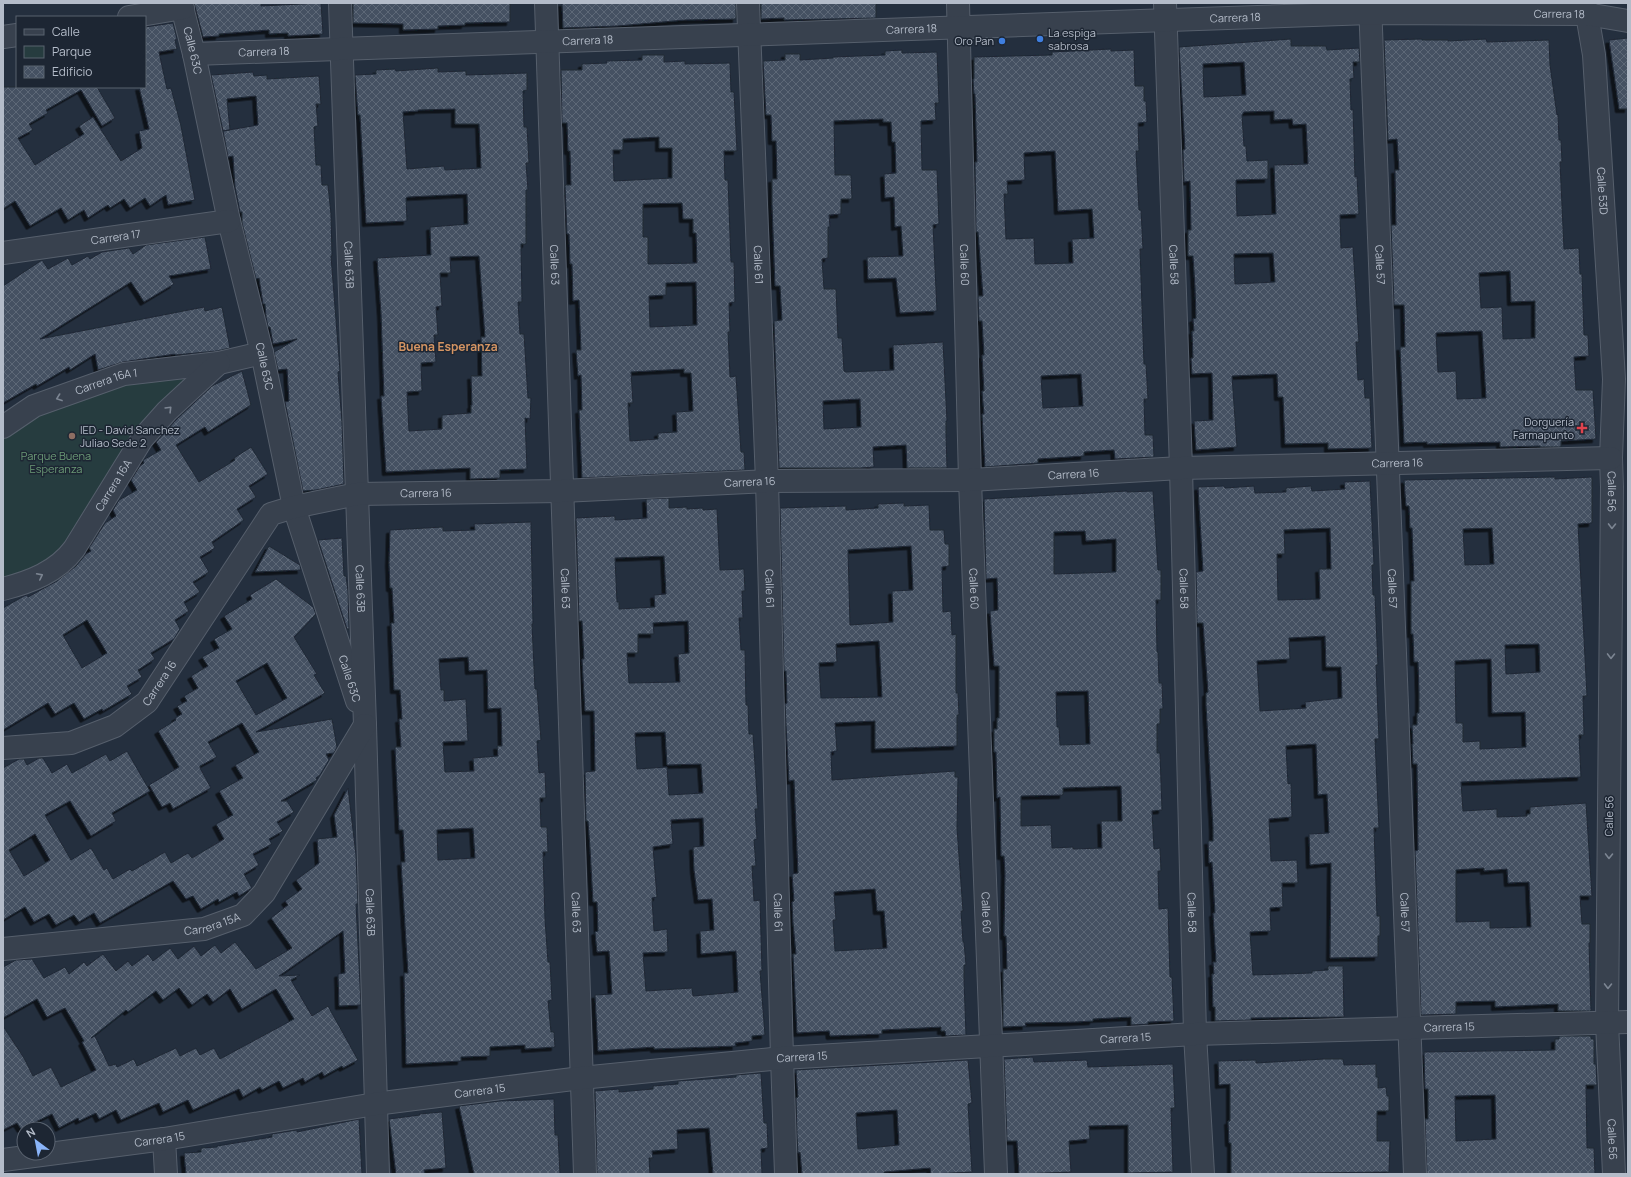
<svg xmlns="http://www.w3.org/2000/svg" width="1631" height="1177" font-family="Manrope,sans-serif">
	<defs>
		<pattern id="building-cross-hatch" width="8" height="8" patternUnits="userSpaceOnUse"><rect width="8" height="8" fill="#455162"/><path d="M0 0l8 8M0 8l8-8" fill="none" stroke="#5d6877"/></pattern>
		<filter id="shadow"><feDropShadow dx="-3.5" dy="3.5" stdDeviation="0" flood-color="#0009"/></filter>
	</defs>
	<rect width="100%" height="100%" fill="#242f3e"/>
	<path fill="#263c3f" d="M198,373L70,543L49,563L3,582V436L25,418L95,386Z"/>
	<path fill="url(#building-cross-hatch)" stroke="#1f2835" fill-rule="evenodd" filter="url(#shadow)" d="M194,3H261V6L321,3L323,34L288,36V33L269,34V30L219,34V36L203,37Z
		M353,3H510V22L465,23V25L438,26V29L403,30V24L353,23Z
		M562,3H736V19L685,20L617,26L563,28Z
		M761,3H876V18L784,20V18L761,19Z
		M173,23L177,39L175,40L177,49L159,52L167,89L171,88L181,126L195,200L168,205L166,195L150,206L145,198L130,208L124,199L110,208L108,205L88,218L84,210L68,220L61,208L30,226L15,201L3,209V87H97L115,118L102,126L81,90L46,110L48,113L29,124L33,130L18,138L35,165L84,134L79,126L93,117L121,161L142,148L139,131L149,129L139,87H145V27Z
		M1628,38V109H1619L1609,40Z
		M1291,39V46H1326L1327,50L1359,48L1360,62H1353L1354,78L1350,79L1351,110L1353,109L1355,177L1357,176L1359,214L1340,215L1341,248L1353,247L1359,342H1356L1358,380L1364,379L1365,398H1370L1372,448L1328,449V443L1285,444L1283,397H1278L1277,374L1232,376L1237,447L1196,450L1194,421L1213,420L1212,373L1192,374L1191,358H1193L1192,331H1194L1193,319L1196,318L1195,287L1193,256H1188V230H1191L1190,181L1184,182L1183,150L1185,149L1179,47ZM1244,62L1246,95L1204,97L1203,64ZM1274,111V120L1292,119L1293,125L1306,124L1308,164L1274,165L1276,214L1237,216L1236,180L1268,179V160L1247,161L1246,146H1244L1242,115L1244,112ZM1273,253L1275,282L1235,284L1234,254Z
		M1422,39V40H1448V41L1486,39L1487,42L1549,40L1550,65L1557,115L1558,114L1559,140H1561L1562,162H1560L1564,249L1579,248L1580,274H1582L1584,335H1588L1589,356L1574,357L1576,390H1593L1596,439L1561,441V447H1540V446L1500,447V442L1427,444V442L1404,443L1400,347H1405L1404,305H1394L1391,225H1396L1395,170H1399L1397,139L1388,140L1384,40ZM1510,271L1511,302L1535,301V338L1503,339L1502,307L1481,308L1479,273ZM1482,331L1486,398L1457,399L1456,371L1438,372L1436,333Z
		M1111,49V51L1134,50L1135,86H1144V101H1146L1147,122L1138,123L1139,151H1136L1139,210H1141L1143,249H1140L1144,364H1146L1148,399H1144L1145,435H1153L1154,457L1115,459L1114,450L1084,452V456L1038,459V463L985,467L982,414H984L982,391H984L982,355H984L982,321H979L978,296H983L978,232H976L975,162H977L975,94H974L973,79H974V57L1052,55V52ZM1055,151L1058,211L1092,209L1094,238L1072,239L1073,263L1035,264L1034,238L1006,239L1004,194H1008L1007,181L1025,180L1024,153ZM1081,374L1083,406L1043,408L1041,376Z
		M902,50V53L937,52L939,103H935L936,120L921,121L922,170H937L939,224L933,225L937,311L900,313L896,278L868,279L867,257L903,256L901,226L895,227L894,197L885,198L884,174L896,173L895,142H892L891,122H883V119L834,121L835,175H851L852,199H841V214L829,215L830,227H828V258L822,259L824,289H836L838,338H842L844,371L846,372L894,370L893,345L943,342L947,421H946V434L947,468H907L906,445L873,447L874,467L860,468H779L774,321L782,320L780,286H775L772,204V179H777L776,141H772L771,115H766L763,61L785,60V54H800V60L833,58V57L885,55V51ZM860,399L861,427L824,429L823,401Z
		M642,55H664V62L685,61V64L730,63L731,92H734L737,151H724L725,180H728L731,262H734L735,302L729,303L730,332H728L730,377L736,376L741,452H744L745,470L582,478L579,410H582L581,375L578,376L576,350H581L579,300L573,301L572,264H570L569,234H567L565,185H571L570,151H568L567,123H562L561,70H582V64L607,63L606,61L642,60ZM659,137V148H672V178L614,181L613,150H623V139ZM682,203L683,219H693V233H696L697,263L648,264V237H643V204ZM696,282L697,325L650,327L649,296L666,295V283ZM684,369V373H691L693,411L676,412L677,432L658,433V439L630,441L628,403H633L631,372Z
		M438,68V72L466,71V75L527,73V90L523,91L524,127H527L529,163H526L528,190H526V244H521L522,302H518L520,334H524L528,398H531L530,419L525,418L527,469L500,470V478L470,479V468L386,472L381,396H384L381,313L377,258L431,255L430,227L468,224L467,194L408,197L406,198L407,221L366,223L360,115H358L355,75L376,74V70L395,69L396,71ZM455,109V124H479L481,168L445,170L444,166L407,169L403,112L418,111V110ZM479,256L485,337H481L482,376H471L472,405H471V413L442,415V429L409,431L407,392L422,391L421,363L436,362L434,335H438L436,307L442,306L440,273H451L450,257Z
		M253,72L254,76L267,75V79L319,76L321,104H316L318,126L314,127L316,165H321L322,185H328L331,214L332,256H331L340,371L338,372L342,422L344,484L316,490L303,491L285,402L289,401L287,369L278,370L274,352L297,339L273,344L270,327H268L266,317L265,304H263L259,278L256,279L242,223V212H240L235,187L233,156L228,157L223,131L258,125L256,96L227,99L230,130L223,131L211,75Z
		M205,237L211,269L169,276L174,284L144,302L131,282L40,339L204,307L205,311L222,307L230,348L217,351L175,355V354L123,362L98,370L95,354L70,370L69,367L37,386L36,384L3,403V286L42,260L48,269L68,258L72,265L88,256L90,259L102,252L129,248L133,254L146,245Z
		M242,371L251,405L208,432L205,427L176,445L199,482L235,460L234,458L251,447L268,474L249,486L256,497L237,509L244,520L212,542L215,548L200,557L209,572L193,582L200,592L184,602L189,611L175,620L180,629L174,639L151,653L155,659L138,670L142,677L127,686L132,694L103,711L102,709L84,719L74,703L55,714L48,703L3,730V608L24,596L27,595L28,597L57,581L76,566L86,554L91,551L89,548L105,523L116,516L113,510L119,500L137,490L131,480L140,466L144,463L143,460L161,450L156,442L176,420L212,386ZM87,620L107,653L82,668L63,635Z
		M1555,477V479L1592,477V523L1578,524L1587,696H1583L1584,735H1579L1581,777L1461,782L1463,811L1497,809V817L1527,816V814H1530V807L1586,803L1592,896H1580L1582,924H1590V943H1589L1591,1011H1558V1004L1495,1007V1001L1456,1002V1014L1421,1015L1415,851L1418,850L1417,764H1413L1412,744H1413L1412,725H1417V713H1419V692L1418,662H1414L1413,634H1411V581H1414L1412,528H1410L1409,506H1406L1404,480ZM1492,528L1494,564L1465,565L1463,529ZM1539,644L1540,672L1506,674L1505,645ZM1491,659L1492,713L1525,712L1526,747L1480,749V741L1463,742V723H1456L1455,661ZM1484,868V871L1507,869L1508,883L1529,882L1531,927L1490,928V921L1456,922V870Z
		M1370,481L1374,565H1372L1373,595H1375L1377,643L1378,665H1376L1379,739H1375L1379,828H1374L1377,916H1380V936H1378V957L1330,958L1331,863L1310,865L1309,834L1329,833L1327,794L1318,795L1316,744L1286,746L1288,784L1291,783L1292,817L1269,819L1271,861L1297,860L1298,883H1282L1283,907L1270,908L1271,931L1250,932L1253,975L1312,973V971L1328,970V966H1343L1344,1017L1251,1018V1020L1215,1021V1007H1213L1212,974H1214L1213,962H1216L1213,913H1215L1212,862L1209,863L1208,841H1213V827L1206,705V693L1208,692L1203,623H1197L1196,572L1203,571L1198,487L1224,486L1225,488L1254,486L1255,493L1286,492V488L1311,486L1312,491L1345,489L1344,482ZM1330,528L1331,569H1319L1320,599L1278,600L1277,554H1285L1284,530ZM1325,636L1326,667H1341L1342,698L1305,702L1306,708L1260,711L1257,661L1290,659L1289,638Z
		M1127,491V492L1153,491L1158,570H1161V600H1156L1157,652H1158L1159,683H1162L1163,709H1160V724H1157V753H1160L1162,810L1152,811L1154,849L1160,848L1161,871H1158L1159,909L1168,908L1170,977H1172L1174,1021L1148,1022V1024L1131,1025V1017L1093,1019V1021L1075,1022L1025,1023L1026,1026L1003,1027V969H1007L1006,936H1004L1005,873L1004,856H1001L1000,797L997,798L996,752H994V729H997V718H999V666H994L990,611L998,610L997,578L986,579L984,499ZM1085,531L1086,541L1116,539V572L1054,574V532ZM1088,691L1090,744L1060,745L1059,727H1057L1056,692ZM1121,786L1122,821H1101L1102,848L1073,849V847L1052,848L1051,825L1021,826V796L1063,795V788Z
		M669,498V508L687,507V509L703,508V510L717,509L720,570L744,569L745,591H742L743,618H739L741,650H745L746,705H748L749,734H753L758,809H755L757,839L754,840L756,866H752L754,901L760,900L762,971H760L765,1035L752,1036V1041L735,1043L736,1046L654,1049V1047L598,1051L595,995L612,994L609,951L597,952L595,932L598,931L597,902H593L590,848L588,821H586L585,772L595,771L594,711H585L582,659H584L582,621H579L576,518L615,516V520L647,518L646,499ZM664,556L666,594L654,595L655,607L619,609V602H617L615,558ZM688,621L689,653L678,654L680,682L629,683L627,653H638V634H654L653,623ZM665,732L667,765L701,764L703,793L669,795L667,767L637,769L635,733ZM703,818L704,846L693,847L694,870L698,900L712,899L714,930L700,931L701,954L736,951L738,992L693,996L692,988L646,991L643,953L668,952L667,929L654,931L652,898L657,897L653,847L673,844L671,820Z
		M904,503V506L929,505L930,530H944L945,544H949V566L942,567L943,612L951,611L952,635L956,634V693H958L959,715H957V746L875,749V721L835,723L837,751L831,752L832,780L955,771V777H958L957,828L963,911H961L963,942H964L966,965H964V979L966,1035L946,1036L945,1031H941V1027L882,1030V1034L830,1036L829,1031L797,1033L793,954H796L793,923L792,902L794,901L792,874L798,873L794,780L789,781L786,725L785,704L787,703L786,671H784L780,508L846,506V510L878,508V504ZM911,546L913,590L892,591L893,622L850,625L848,550ZM879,641L882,697L821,698L819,663L837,662L836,644ZM875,889L877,911H884L887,948L835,951L833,920H836L834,892Z
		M531,522L533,624H532L535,689H537L541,740L537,741L539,773L545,772L546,798H540L541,827H547L548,852H543L545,919L548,962H550L552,1000L548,1001L551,1032H554L555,1047L525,1049V1045L490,1047V1056L461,1057V1061L406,1064L404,973H408L401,862H405L403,830H399L395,747H401L399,719H402L400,690H394L391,623H394L392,588H390L389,563L390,530L443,527V531L475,530L474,524ZM468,657L469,671L487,670L488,709L501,708L502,746H497L498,756L473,758L474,771L445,772L443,742L468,741L466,699L444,701V690H441L439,659ZM473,828L475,858L438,860L437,830Z
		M342,538L344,576H346L348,591L349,629H347L318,540Z
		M269,546L300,565L301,570L255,572Z
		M276,579L313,607L316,614L294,637L317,674L314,675L325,693L256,732L332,719L337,747L334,753L326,754L329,760L320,775L316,778L317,780L281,801H287L294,812L277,822L283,831L269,839L272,844L253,854L259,865L244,874L252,888L239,896L237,892L219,902L218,899L201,909L193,896L186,899L173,881L100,923L94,913L79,922L74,915L56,925L49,914L34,922L25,907L3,920V768L19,759H24L27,765L39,758H43L52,773L67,764L72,773L106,754L110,761L127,751L150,791L112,813L116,821L91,836L70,801L45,815L71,860L91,848L104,870L107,868L113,879L130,869L132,871L165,852L171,863L188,853L192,858L224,839L216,824L233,815L219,791L243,778L235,765L259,752L242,723L208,742L217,757L200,766V768L211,788L173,809L170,803L162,807L149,785L179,767L158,731L176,720L175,718L182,714L177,706L187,701L184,696L198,688L191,676L208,666L202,657L219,648L214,639L232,629L224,616L252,599L250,595ZM267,663L287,698L256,715L236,681ZM35,834L50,860L24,876L9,850Z
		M348,788L356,855L358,904H356L361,1005L339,1006L338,974L345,973L343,931L279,976L300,975L291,980L312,1016L328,1006L358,1060L343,1068L342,1066L324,1076L322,1072L305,1082L303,1078L283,1088L279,1081L262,1090L260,1087L243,1097L239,1089L193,1110L188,1100L163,1112L159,1103L121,1120L116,1110L99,1119L96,1113L79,1121L78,1118L59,1128L52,1114L21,1129L17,1123L3,1130V1026L24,1058L33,1076L51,1067L61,1087L96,1070L82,1042L84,1041L65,1008L47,1017L37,999L3,1018V967L16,960L32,959L44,978L65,967L69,974L84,962L87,966L103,954L116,971L128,961L132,966L148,954L153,961L170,948L178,959L194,946L201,956L215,945L221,953L235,942L256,969L292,948L271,918L288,905L285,901L302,889L296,880L319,863L317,839L337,837L334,815ZM179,988L192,1005L207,994L213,1002L230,989L242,1009L276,989L294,1019L220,1059L214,1048L200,1055L196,1048L180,1056L176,1048L137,1066L134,1059L117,1067L116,1064L109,1066L95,1036L91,1038L126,1010L128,1012L156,991L163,1000Z
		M1559,1036H1591V1039H1594V1064H1596L1597,1085H1586L1587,1148H1594L1595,1174H1427L1425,1119H1428V1089H1425L1424,1052L1555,1050V1039H1559ZM1495,1095L1496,1139L1456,1141L1455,1096Z
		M1033,1057L1034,1062L1087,1060L1088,1067L1173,1064L1175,1108H1171L1173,1172L1128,1173V1125L1089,1126L1090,1139L1069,1141L1071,1172L1019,1174L1017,1141H1007L1004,1059Z
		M1324,1059H1343L1344,1065L1376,1064V1077H1378V1088L1386,1087L1387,1096H1389V1111H1377V1141H1390L1389,1172L1231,1174V1143H1229L1228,1121H1230V1084L1219,1085L1218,1061L1256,1060V1063Z
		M968,1060L972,1103L968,1104L972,1172L931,1174L930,1168L884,1172V1174H802L800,1152L798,1153L797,1136L796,1098L798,1097L796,1070ZM897,1110L899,1145L858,1149L856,1113Z
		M761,1073L764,1123H767L768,1148L761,1149L762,1174H713L709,1128L677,1130L678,1149L652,1151L653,1158H649L650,1174H597L595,1091L619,1089V1092L653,1089V1086L678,1084V1081L736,1077V1075Z
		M554,1099L555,1135H558L560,1174H474L459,1106L500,1101Z
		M442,1112L446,1168L424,1170L425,1174H396L389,1119L420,1115L419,1114Z
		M359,1119L362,1174H186L184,1153L201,1152V1148L217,1147V1146L272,1137V1134L297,1130V1132Z"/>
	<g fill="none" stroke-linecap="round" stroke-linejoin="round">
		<g stroke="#565f6c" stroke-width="24">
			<g id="minor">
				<path id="s1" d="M181,3L194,54L229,221L262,353L294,507L357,701"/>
				<path id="s2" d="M340,3L365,725L378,1174"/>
				<path id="s3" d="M546,3L585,1174"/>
				<path id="s4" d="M748,3L767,481L782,1058L786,1174"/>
				<path id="s5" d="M958,3L970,480L996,1174"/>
				<path id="s6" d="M1165,3L1181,468L1195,1034L1203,1174"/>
				<path id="s7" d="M1370,3L1415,1174"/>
				<path id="s8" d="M1585,3L1594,55L1614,379L1611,458L1612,487L1607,1023L1614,1174"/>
				<path d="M129,17L183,8"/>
				<path d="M3,37L17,35"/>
				<path id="s9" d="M194,54L1371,13L1587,14L1628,21"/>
				<path id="s10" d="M3,253L229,221"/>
				<path id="s11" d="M3,427L34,406L124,374L219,363L262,353"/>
				<path id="s12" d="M3,589C30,582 57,572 74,549L142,439L167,411L219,363"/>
				<path id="s13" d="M3,748L71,743L115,726L147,702L271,514L294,507L357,494L562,491L767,481L970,480L1181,468L1611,458"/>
				<path id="s14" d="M3,949L204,929L243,915L264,893L365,725"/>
				<path d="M164,1139L166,1174"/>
				<path id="s15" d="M3,1160L164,1139L375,1104L581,1078L782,1058L1195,1034L1628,1022"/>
			</g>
		</g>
		<use href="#minor" stroke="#38414e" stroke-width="22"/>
	</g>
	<defs><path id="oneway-chevron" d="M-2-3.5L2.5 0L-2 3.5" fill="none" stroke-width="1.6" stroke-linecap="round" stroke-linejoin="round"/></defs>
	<g stroke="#7c8592">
		<use href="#oneway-chevron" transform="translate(59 398) rotate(160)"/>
		<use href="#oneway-chevron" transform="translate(169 409) rotate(-45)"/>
		<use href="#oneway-chevron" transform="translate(1612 526) rotate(91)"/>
		<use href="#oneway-chevron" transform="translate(40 576) rotate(-27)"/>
		<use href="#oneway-chevron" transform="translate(1611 656) rotate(91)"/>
		<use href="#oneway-chevron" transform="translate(1609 856) rotate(91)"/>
		<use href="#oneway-chevron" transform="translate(1608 986) rotate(91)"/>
	</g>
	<g fill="#3f7fe0" stroke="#1d2633" stroke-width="1.5">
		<circle cx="1040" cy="39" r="4"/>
		<circle cx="1002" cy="41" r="4"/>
	</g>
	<path fill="#e0444e" stroke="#1d2633" stroke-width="1.5" d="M1580 422h4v4h4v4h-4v4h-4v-4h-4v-4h4z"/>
	<circle fill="#8d6e63" stroke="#1d2633" stroke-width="1.5" cx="72" cy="436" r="4"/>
	<g text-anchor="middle" stroke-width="3" stroke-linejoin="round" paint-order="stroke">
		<g font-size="11" fill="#b4bcc9" stroke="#1d2633">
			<text dy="4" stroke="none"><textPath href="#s9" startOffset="1366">Carrera 18</textPath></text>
			<text dy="4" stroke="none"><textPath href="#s9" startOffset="1042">Carrera 18</textPath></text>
			<text dy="4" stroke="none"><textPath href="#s9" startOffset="718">Carrera 18</textPath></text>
			<text dy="4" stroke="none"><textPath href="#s9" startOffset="394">Carrera 18</textPath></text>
			<text dy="4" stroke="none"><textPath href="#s1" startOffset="49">Calle 63C</textPath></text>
			<text dy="4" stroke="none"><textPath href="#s9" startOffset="70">Carrera 18</textPath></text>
			<text dy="4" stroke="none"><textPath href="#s8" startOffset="189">Calle 53D</textPath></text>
			<text dy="4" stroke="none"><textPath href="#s10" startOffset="114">Carrera 17</textPath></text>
			<text dy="4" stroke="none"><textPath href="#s2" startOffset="262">Calle 63B</textPath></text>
			<text dy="4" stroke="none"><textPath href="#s3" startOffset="262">Calle 63</textPath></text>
			<text dy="4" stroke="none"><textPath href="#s4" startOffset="262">Calle 61</textPath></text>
			<text dy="4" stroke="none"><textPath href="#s5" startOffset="262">Calle 60</textPath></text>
			<text dy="4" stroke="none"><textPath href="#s6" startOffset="262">Calle 58</textPath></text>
			<text dy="4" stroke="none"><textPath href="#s7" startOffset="262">Calle 57</textPath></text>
			<text dy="4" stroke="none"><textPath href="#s1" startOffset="373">Calle 63C</textPath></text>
			<text dy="4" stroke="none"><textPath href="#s11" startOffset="114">Carrera 16A 1</textPath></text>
			<text dy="4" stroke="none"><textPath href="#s13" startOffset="1510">Carrera 16</textPath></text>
			<text dy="4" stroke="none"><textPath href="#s13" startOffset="1186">Carrera 16</textPath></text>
			<text dy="4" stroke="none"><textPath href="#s13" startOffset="862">Carrera 16</textPath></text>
			<text dy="4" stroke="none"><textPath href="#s12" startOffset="158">Carrera 16A</textPath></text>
			<text dy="4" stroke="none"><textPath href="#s8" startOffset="490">Calle 56</textPath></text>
			<text dy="4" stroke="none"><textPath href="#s13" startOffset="538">Carrera 16</textPath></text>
			<text dy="4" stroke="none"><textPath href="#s2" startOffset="586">Calle 63B</textPath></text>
			<text dy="4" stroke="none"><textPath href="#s4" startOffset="586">Calle 61</textPath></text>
			<text dy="4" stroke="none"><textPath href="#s7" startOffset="586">Calle 57</textPath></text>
			<text dy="4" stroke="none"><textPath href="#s3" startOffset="586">Calle 63</textPath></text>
			<text dy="4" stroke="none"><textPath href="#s5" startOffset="586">Calle 60</textPath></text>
			<text dy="4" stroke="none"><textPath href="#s6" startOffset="586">Calle 58</textPath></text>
			<text dy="4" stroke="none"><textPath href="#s1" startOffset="697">Calle 63C</textPath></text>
			<text dy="4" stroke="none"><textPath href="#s13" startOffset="178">Carrera 16</textPath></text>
			<text transform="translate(1609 816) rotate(-89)" y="4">Calle 56</text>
			<text dy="4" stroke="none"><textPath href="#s2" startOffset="910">Calle 63B</textPath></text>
			<text dy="4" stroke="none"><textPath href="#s3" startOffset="910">Calle 63</textPath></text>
			<text dy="4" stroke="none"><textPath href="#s4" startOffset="910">Calle 61</textPath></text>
			<text dy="4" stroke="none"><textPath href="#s5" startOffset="910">Calle 60</textPath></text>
			<text dy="4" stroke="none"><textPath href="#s6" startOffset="910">Calle 58</textPath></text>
			<text dy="4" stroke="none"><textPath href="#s7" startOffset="910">Calle 57</textPath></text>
			<text dy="4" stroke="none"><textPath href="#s14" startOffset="211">Carrera 15A</textPath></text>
			<text dy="4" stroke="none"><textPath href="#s15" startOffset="1454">Carrera 15</textPath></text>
			<text dy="4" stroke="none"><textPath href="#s15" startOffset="1130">Carrera 15</textPath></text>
			<text dy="4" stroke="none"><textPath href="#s15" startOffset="806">Carrera 15</textPath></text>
			<text dy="4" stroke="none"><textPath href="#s15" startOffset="482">Carrera 15</textPath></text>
			<text dy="4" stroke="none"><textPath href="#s15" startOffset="158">Carrera 15</textPath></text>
			<text dy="4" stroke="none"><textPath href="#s8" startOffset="1138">Calle 56</textPath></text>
		</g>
		<g font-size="11" fill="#b4bcc9" stroke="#1d2633" text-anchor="start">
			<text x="1048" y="37">La espiga<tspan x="1048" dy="13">sabrosa</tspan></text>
			<text x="994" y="45" text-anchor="end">Oro Pan</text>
			<text x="1574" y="426" text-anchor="end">Dorguería<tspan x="1574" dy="13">Farmapunto</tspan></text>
			<text x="80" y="434">IED - David Sanchez<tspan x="80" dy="13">Juliao Sede 2</tspan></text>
		</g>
		<g font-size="11" fill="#6b9a76" stroke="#1d2633">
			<text x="56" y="460">Parque Buena<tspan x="56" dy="13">Esperanza</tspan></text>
		</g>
		<g font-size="12" font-weight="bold" fill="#d59563" stroke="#1d2633">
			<text x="448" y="351">Buena Esperanza</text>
		</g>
	</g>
	<rect width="1631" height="1177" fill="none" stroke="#b4bcc9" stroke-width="8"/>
	<rect x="16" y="16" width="130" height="72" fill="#1d2633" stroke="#59626f"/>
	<rect x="24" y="29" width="20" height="6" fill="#38414e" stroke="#59626f"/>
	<text x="52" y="36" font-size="12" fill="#b4bcc9">Calle</text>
	<rect x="24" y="46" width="20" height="12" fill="#263c3f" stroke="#59626f"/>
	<text x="52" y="56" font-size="12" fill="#b4bcc9">Parque</text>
	<rect x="24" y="66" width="20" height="12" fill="url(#building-cross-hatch)" stroke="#59626f"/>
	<text x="52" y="76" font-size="12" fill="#b4bcc9">Edificio</text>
	<g transform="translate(36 1141) rotate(328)"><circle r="19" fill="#1d2633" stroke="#59626f"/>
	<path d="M0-3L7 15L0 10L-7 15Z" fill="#8ab4f8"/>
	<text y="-6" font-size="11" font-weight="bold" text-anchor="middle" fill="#b4bcc9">N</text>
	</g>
</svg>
